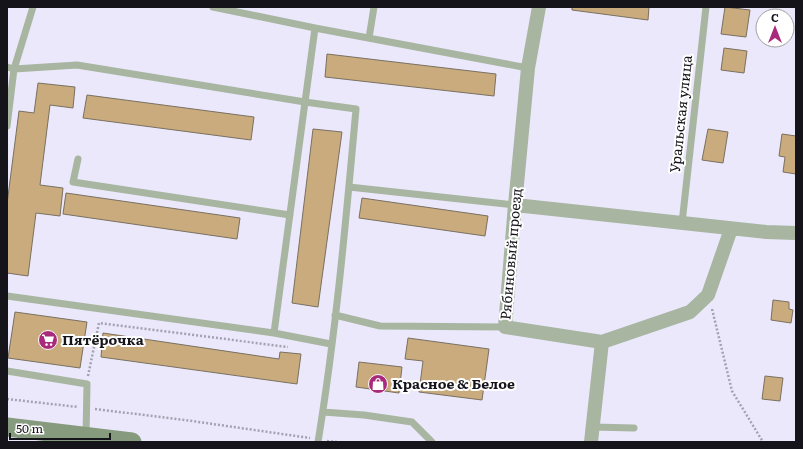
<svg xmlns="http://www.w3.org/2000/svg" width="803" height="449" font-family="Literata,serif">
	<rect width="100%" height="100%" fill="#eae8fa"/>
	<path fill="#c9ab7d" stroke="#7a7061" d="M572,7H649L648,20L572,10Z
		M725,7L750,10L746,37L721,34Z
		M724,48L747,51L744,73L721,70Z
		M327,54L496,74L494,96L325,77Z
		M38,83L75,87L73,108L50,105L40,185L63,188L60,216L36,213L28,276L7,273V204L19,111L34,113Z
		M87,95L254,117L251,140L83,118Z
		M313,129L342,132L318,307L292,303Z
		M708,129L728,132L723,163L702,160Z
		M782,134L796,136V174L783,172L785,157L779,156Z
		M66,193L240,218L237,239L63,214Z
		M362,198L488,216L485,236L359,218Z
		M773,300L789,302V309L793,310L791,323L771,320Z
		M15,312L87,322L80,368L8,358Z
		M103,333L279,359L280,352L301,354L297,384L101,357Z
		M408,338L489,349L482,400L419,392L423,361L405,359Z
		M359,362L402,367L399,393L356,387Z
		M765,376L783,378L780,401L762,399Z"/>
	<g fill="none" stroke-linecap="round" stroke-linejoin="round">
		<path stroke="#a3a2b0" stroke-width="2.5" stroke-dasharray="2 2" stroke-linecap="butt" d="M712,309L732,391L763,442
			M88,376L99,323L288,347
			M7,399L78,407
			M95,409L185,420L310,438
			M327,441L337,442"/>
		<path stroke="#a7b5a1" stroke-width="7" d="M213,7L315,28
			M369,38L374,7
			M7,67L14,69L77,65L305,102L274,333
			M7,126L14,69L33,7
			M78,159L73,182L290,215
			M349,187L515,205
			M682,223L706,7
			M7,296L274,333L331,344
			M335,315L380,326L505,327
			M7,371L87,384L86,436
			M323,412L364,415L412,422L432,442
			M593,427L634,428
			M318,442C336,332 346,220 356,109L305,102L315,28L528,68"/>
		<path stroke="#a7b5a1" stroke-width="14" d="M539,7L528,68L515,205L505,327L602,342L591,442
			M515,205L766,232L796,233
			M602,342L690,312L708,295L731,229"/>
		<path stroke="#869a7d" stroke-width="19" d="M7,427L132,442"/>
	</g>
	<defs>
		<g id="supermarket-disc" transform="scale(1)"><circle r="9.5" fill="#a92a7a" stroke="#fff"/><path d="M-6-5.5h2.5l.6 2H6L4.5 2H-2.5L-4.4-4H-6ZM-1.5 3.2a1.3 1.3 0 1 0 .1 0ZM3 3.2a1.3 1.3 0 1 0 .1 0Z" fill="#fff"/></g>
		<g id="shop-disc" transform="scale(1)"><circle r="9.5" fill="#a92a7a" stroke="#fff"/><path d="M-5-2.5h2.3a2.7 3.5 0 0 1 5.4 0H5L5.5 6h-11ZM-1.5-2.5h3a1.5 2.3 0 0 0-3 0Z" fill="#fff"/></g>
	</defs>
	<g fill-rule="evenodd">
		<use href="#supermarket-disc" x="48" y="340"/>
		<use href="#shop-disc" x="378" y="384"/>
	</g>
	<g text-anchor="middle" stroke-width="4" stroke-linejoin="round" paint-order="stroke">
		<g font-size="14" fill="#14141a" stroke="#fff">
			<text transform="translate(681 114) rotate(-84)" y="5">Уральская улица</text>
			<text transform="translate(511 254) rotate(-85)" y="5">Рябиновый проезд</text>
		</g>
		<g font-size="14" font-weight="bold" fill="#14141a" stroke="#fff" text-anchor="start">
			<text x="62" y="345">Пятёрочка</text>
			<text x="392" y="389">Красное &amp; Белое</text>
		</g>
	</g>
	<rect width="803" height="449" fill="none" stroke="#14141a" stroke-width="16"/>
	<g transform="translate(775 28)"><circle r="19" fill="#ffffff" stroke="#a1a1a3"/>
	<path d="M0-3L7 15L0 10L-7 15Z" fill="#a92a7a"/>
	<text y="-6" font-size="11" font-weight="bold" text-anchor="middle" fill="#14141a">С</text>
	</g>
	<path d="M10 433v6h100v-6" fill="none" stroke="#14141a" stroke-width="2"/>
	<text x="16" y="433" font-size="12" fill="#14141a" stroke="#ffffff" stroke-width="3" paint-order="stroke">50 m</text>
</svg>
